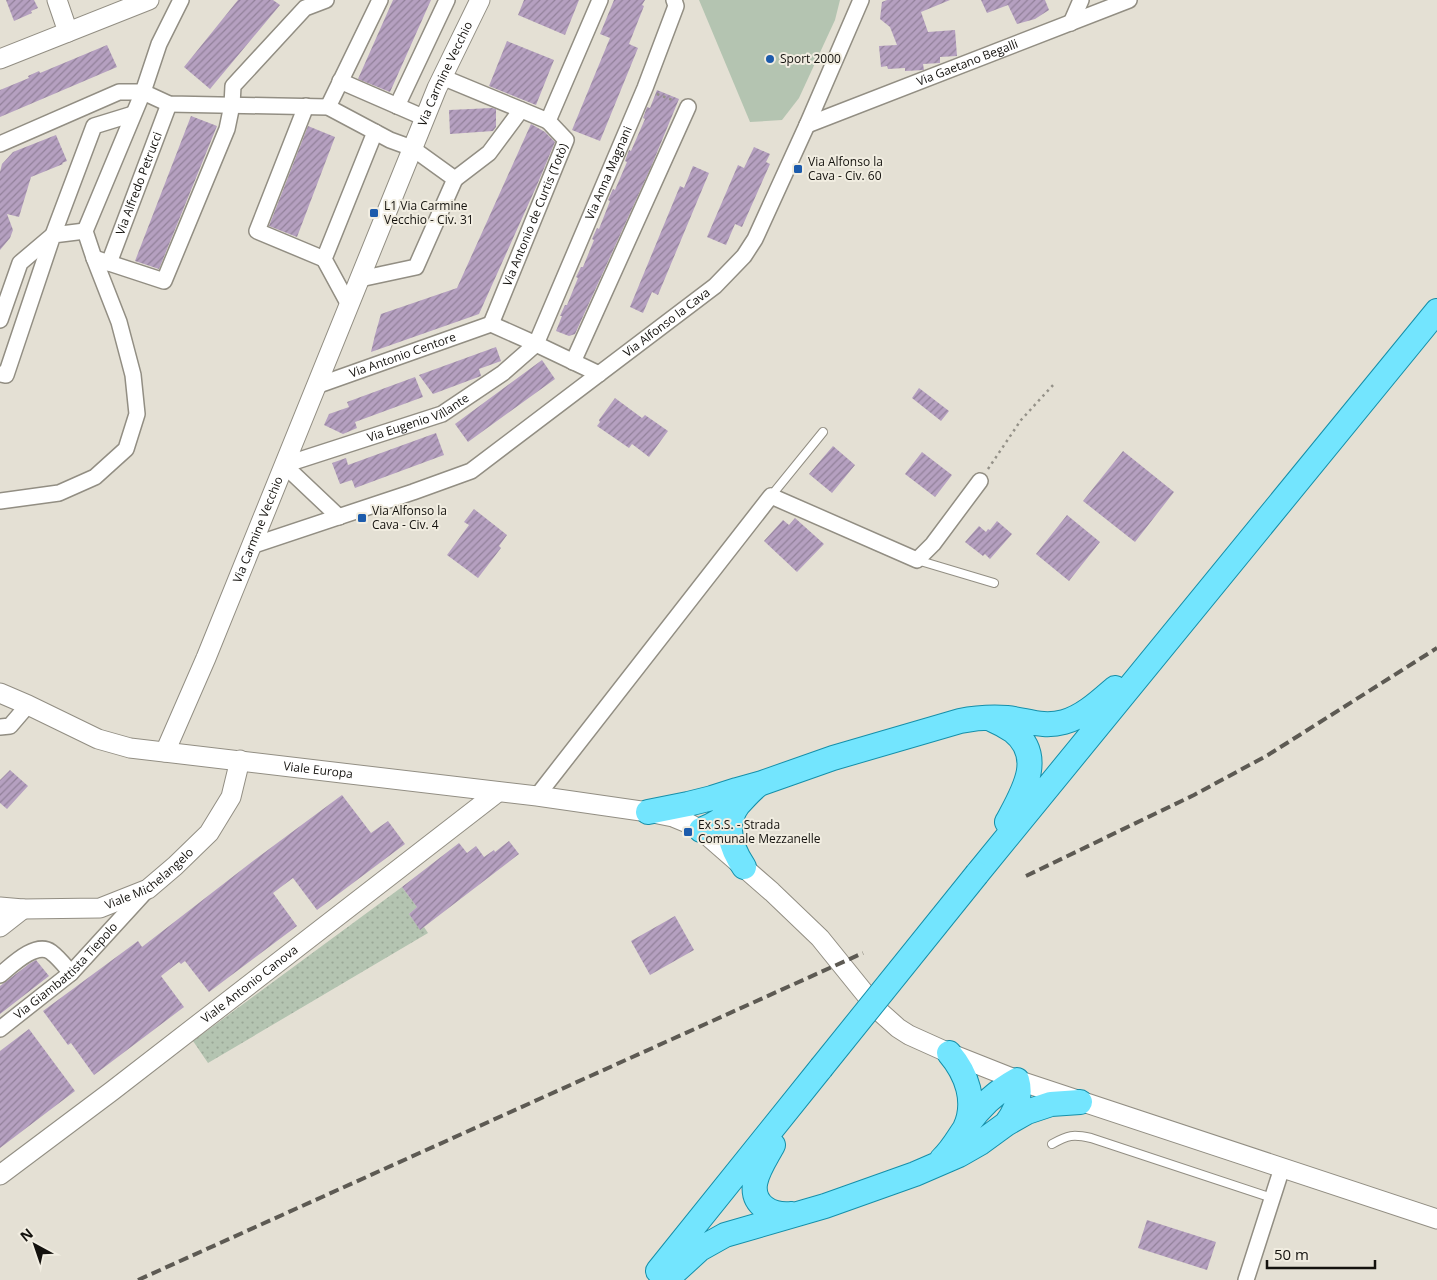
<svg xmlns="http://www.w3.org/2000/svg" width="1437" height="1280" font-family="'Open Sans',sans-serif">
	<defs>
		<pattern id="grass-dots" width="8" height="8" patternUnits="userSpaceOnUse" patternTransform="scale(1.25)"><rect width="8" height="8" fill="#b4c4b1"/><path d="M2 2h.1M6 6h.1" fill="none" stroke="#9aa797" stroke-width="1.8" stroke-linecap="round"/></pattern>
		<pattern id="building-hatch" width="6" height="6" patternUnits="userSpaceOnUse" patternTransform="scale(1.25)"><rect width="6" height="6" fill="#b5a0c0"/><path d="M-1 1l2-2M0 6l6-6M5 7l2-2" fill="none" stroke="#92819a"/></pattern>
	</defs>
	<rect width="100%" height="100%" fill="#e4e0d4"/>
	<path fill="url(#grass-dots)" d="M402,887L417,907L409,914L420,929L424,927L428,933L208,1063L193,1041Z"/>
	<path fill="#b4c4b1" d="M699,0H840L835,20L799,98L782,120L750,122Z"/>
	<path fill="url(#building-hatch)" d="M6,0H34L38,8L31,11L32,13L14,21Z
		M238,0H273L280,5L210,89L184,67Z
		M393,0H431L390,92L358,79Z
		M524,0H579L565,35L518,15Z
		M614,0H645L642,5L644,6L629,44L638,48L600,141L572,130L610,38L600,34Z
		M887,0H950L921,12L928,32L955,30L957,56L940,57V63L923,64L924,70L905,71V68L888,69L887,66L881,67L879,46L897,45L890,27L880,19L882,2Z
		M981,0H1045L1049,10L1035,19L1017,24L1008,5L987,13Z
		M507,41L554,60L536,105L489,86Z
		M107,45L117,67L0,117V90L29,78L28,76L39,71L40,73Z
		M657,90L679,99L651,167L575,334L569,336L556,331L562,316H560L565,305H567L578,278L576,277L581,267H583L594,240L592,239L597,228L599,229L610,201L608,200L613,189L615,190L627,162L625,161L629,150L631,151L645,119L643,118L647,107L650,108Z
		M492,108L496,109V127L493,131L450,134L449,110Z
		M191,116L217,126L159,269L135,261Z
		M531,124L545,132L555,142L537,185L479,314L371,352L375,335L381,314L457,288Z
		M308,126L335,137L297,237L269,226Z
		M56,135L67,161L62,163L63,164L31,177L19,217L7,214L13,230L10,238L0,250V172L2,164L13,152Z
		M754,147L770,154L766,162L770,164L742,227L735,224L726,245L707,237L738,165L744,168Z
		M693,166L709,173L658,295L652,292L643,313L630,307L680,186L684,188Z
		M496,347L501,361L479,369L481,376L433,394L419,375Z
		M542,360L555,379L468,442L455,424Z
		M415,377L423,397L355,422L357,428L343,434L324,425L329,414L349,407L347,402Z
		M919,388L949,411L941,421L912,398Z
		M615,398L642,418L645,415L668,431L649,457L632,444L629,448L597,426L600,422L599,420Z
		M436,433L444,455L355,488L352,480L340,484L332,463L346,458L348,465Z
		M833,446L855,465L832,493L809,474Z
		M1123,451L1174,492L1135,542L1083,501Z
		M922,452L952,475L935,497L905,474Z
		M474,509L507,535L499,546L501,548L478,578L447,555L469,525L464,522Z
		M1067,515L1100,542L1069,581L1036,554Z
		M795,518L824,544L797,572L764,541L783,520L789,525Z
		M997,521L1012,534L990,559L985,554L983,556L965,542L979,526L986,532L988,529L990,530Z
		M10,770L28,786L7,809L0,803V780Z
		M342,795L371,833L388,821L405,844L317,910L293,878L273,893L297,926L209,992L185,961L181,964L179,962L161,976L184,1007L94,1075L71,1043L68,1045L43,1011L138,941L142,947L253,861Z
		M509,841L519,854L420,930L409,914L417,907L402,887L459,843L467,853L476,846L484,857L494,850L495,852Z
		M675,916L694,950L650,975L631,941Z
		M36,960L49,976L0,1014V986L29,964Z
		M29,1029L75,1091L0,1148V1051Z
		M1147,1220L1216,1242L1207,1270L1138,1248Z"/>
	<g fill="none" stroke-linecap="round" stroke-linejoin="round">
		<g stroke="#928e83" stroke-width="10">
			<path id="service" d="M771,496L823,432
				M917,560L994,583
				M1052,1144C1068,1135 1073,1134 1091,1138L1272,1198"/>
		</g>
		<g stroke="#928e83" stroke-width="18">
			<g id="minor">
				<path d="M1071,23L1081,0"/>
				<path d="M442,77L548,121"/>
				<path d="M340,81L425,118"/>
				<path d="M306,106L257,231L324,259"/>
				<path d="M397,106L447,0"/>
				<path d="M328,107L380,0"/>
				<path id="s1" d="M807,125L1129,0"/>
				<path d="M0,144L119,92H143L169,104L328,107L390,140L412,148L455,179L416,267L360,279"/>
				<path d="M455,179L489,153L521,110"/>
				<path d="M94,258L164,281L227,129L232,105L233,86L305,8L326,0"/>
				<path id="s2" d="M109,263L169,104"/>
				<path d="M349,305L324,259L375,132"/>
				<path d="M0,320L20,263L53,235L94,126L133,114"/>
				<path id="s3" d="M491,324L566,140L548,121L600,0"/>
				<path d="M491,324L536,344L599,374"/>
				<path d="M573,362L688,107"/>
				<path d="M0,374L6,375L53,235L85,231"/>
				<path id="s4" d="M316,386L491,324"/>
				<path d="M0,501L59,493L95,477L126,449L137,414L133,375L119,322L94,258L85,231L143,92L159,44L181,0"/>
				<path id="s5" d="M339,517L284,465L442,414L503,373L536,344L645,88L676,6L674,0"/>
				<path id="s6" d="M251,546L413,492L471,471L715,286L744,256L755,239L807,125L861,0"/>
				<path d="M0,727L10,726L28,705"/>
				<path d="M537,796L771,496L917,560L933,544L980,481"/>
				<path d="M0,975C12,965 36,941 51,952C59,958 65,966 71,973"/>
				<path id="s7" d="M0,1029L71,973L146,891"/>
				<path d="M1246,1280L1282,1168"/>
			</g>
		</g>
		<g stroke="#928e83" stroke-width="21">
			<g id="tertiary">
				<path d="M57,0L68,32"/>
				<path d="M0,59L149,0"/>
				<path id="s8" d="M0,693L28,705L98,739L130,748L537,796L648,812L673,817L690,824L701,830L772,892L820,938L879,1011L898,1028L909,1035L949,1053L1017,1080L1437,1219"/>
				<path id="s9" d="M165,752L206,658L437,88L480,0"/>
				<path id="s10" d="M0,907L23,909L100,908L148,889L175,866L209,833L231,797L240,760"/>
				<path d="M0,927L23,909"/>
				<path id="s11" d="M0,1175L112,1091L498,792"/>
			</g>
		</g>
		<g stroke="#158fa9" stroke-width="26">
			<path id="primary" d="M993,720C1000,723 1007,727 1013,731C1046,757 1022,794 1007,822
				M738,805C723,825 731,848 744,867
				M648,812L688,804L712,798L737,790L762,783L833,758L960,721C975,718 991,717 1007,718C1027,720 1042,728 1064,722C1083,717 1100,701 1115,688
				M701,830C714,825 725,818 735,808C743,800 749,792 758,785
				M977,874L1437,311
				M949,1053C967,1074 977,1102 965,1128
				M773,1145C763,1164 742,1191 765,1208C773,1214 782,1215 792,1214
				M942,1159C953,1149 959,1136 968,1124C981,1106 997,1091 1017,1080C1022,1097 1016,1111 1006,1124
				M658,1271L821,1068
				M666,1280L700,1249L725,1235L825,1206L915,1174L959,1155L980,1143L1006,1124L1027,1112L1051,1104L1080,1102"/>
		</g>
		<path stroke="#949188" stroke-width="2.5" stroke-dasharray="2.5 4" stroke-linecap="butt" d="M657,94L675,101
			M988,469L1021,420L1054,384"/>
		<use href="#service" stroke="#fff" stroke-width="8"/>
		<use href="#minor" stroke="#fff" stroke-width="15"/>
		<use href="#tertiary" stroke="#fff" stroke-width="19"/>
		<use href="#primary" stroke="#73e5fe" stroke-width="24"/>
		<path stroke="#5d5a53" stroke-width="4" stroke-dasharray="10 5" stroke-linecap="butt" d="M1026,876L1194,795L1268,755L1437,648
			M138,1280L863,953"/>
		<g stroke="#158fa9" stroke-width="26" stroke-linecap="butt">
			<path id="primary-bridge" d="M821,1068L977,874"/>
		</g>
		<use href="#primary-bridge" stroke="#73e5fe" stroke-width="24"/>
	</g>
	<g fill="#1c5bac" stroke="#f1ede1" stroke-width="2">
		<circle cx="770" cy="59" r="5"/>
		<rect x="793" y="164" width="10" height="10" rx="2.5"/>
		<rect x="369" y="208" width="10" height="10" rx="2.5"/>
		<rect x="357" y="513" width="10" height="10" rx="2.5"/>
		<rect x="683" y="827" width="10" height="10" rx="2.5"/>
	</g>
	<g text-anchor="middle" stroke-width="4" stroke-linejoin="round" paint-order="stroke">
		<g font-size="12" fill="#14120e" stroke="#f1ede1" text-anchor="start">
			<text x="780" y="63">Sport 2000</text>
			<text x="808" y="166">Via Alfonso la<tspan x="808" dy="14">Cava - Civ. 60</tspan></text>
			<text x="384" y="210">L1 Via Carmine<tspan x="384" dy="14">Vecchio - Civ. 31</tspan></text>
			<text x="372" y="515">Via Alfonso la<tspan x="372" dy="14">Cava - Civ. 4</tspan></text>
			<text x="698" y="829">Ex S.S. - Strada<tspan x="698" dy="14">Comunale Mezzanelle</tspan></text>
		</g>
		<g font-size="12" fill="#14120e" stroke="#f1ede1">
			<text dy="4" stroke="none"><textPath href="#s1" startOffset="172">Via Gaetano Begalli</textPath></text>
			<text dy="4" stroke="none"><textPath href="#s9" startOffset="734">Via Carmine Vecchio</textPath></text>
			<text dy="4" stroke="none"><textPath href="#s5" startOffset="545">Via Anna Magnani</textPath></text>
			<text dy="4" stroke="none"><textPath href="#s2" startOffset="85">Via Alfredo Petrucci</textPath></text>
			<text dy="4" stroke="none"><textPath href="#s3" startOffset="118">Via Antonio de Curtis (Totò)</textPath></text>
			<text dy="4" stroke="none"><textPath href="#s6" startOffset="478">Via Alfonso la Cava</textPath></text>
			<text dy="4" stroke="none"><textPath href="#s4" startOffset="92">Via Antonio Centore</textPath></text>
			<text dy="4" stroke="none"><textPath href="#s5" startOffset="218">Via Eugenio Villante</textPath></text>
			<text dy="4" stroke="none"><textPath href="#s9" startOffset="241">Via Carmine Vecchio</textPath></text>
			<text dy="4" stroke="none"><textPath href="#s8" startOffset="331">Viale Europa</textPath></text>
			<text dy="4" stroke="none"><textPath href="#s10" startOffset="158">Viale Michelangelo</textPath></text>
			<text dy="4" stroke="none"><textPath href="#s7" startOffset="88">Via Giambattista Tiepolo</textPath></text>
			<text dy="4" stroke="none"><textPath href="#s11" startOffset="314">Viale Antonio Canova</textPath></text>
		</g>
	</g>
	<g transform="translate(35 1245) rotate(320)" stroke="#f1ede1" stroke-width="4" paint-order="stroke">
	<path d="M0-4L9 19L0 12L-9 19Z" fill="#14120e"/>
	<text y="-8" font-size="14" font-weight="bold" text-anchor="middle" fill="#14120e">N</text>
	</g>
	<path d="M1267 1260v8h108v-8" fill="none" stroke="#14120e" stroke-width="2.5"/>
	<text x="1274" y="1260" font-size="15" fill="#14120e" stroke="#f1ede1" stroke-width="4" paint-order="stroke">50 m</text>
</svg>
